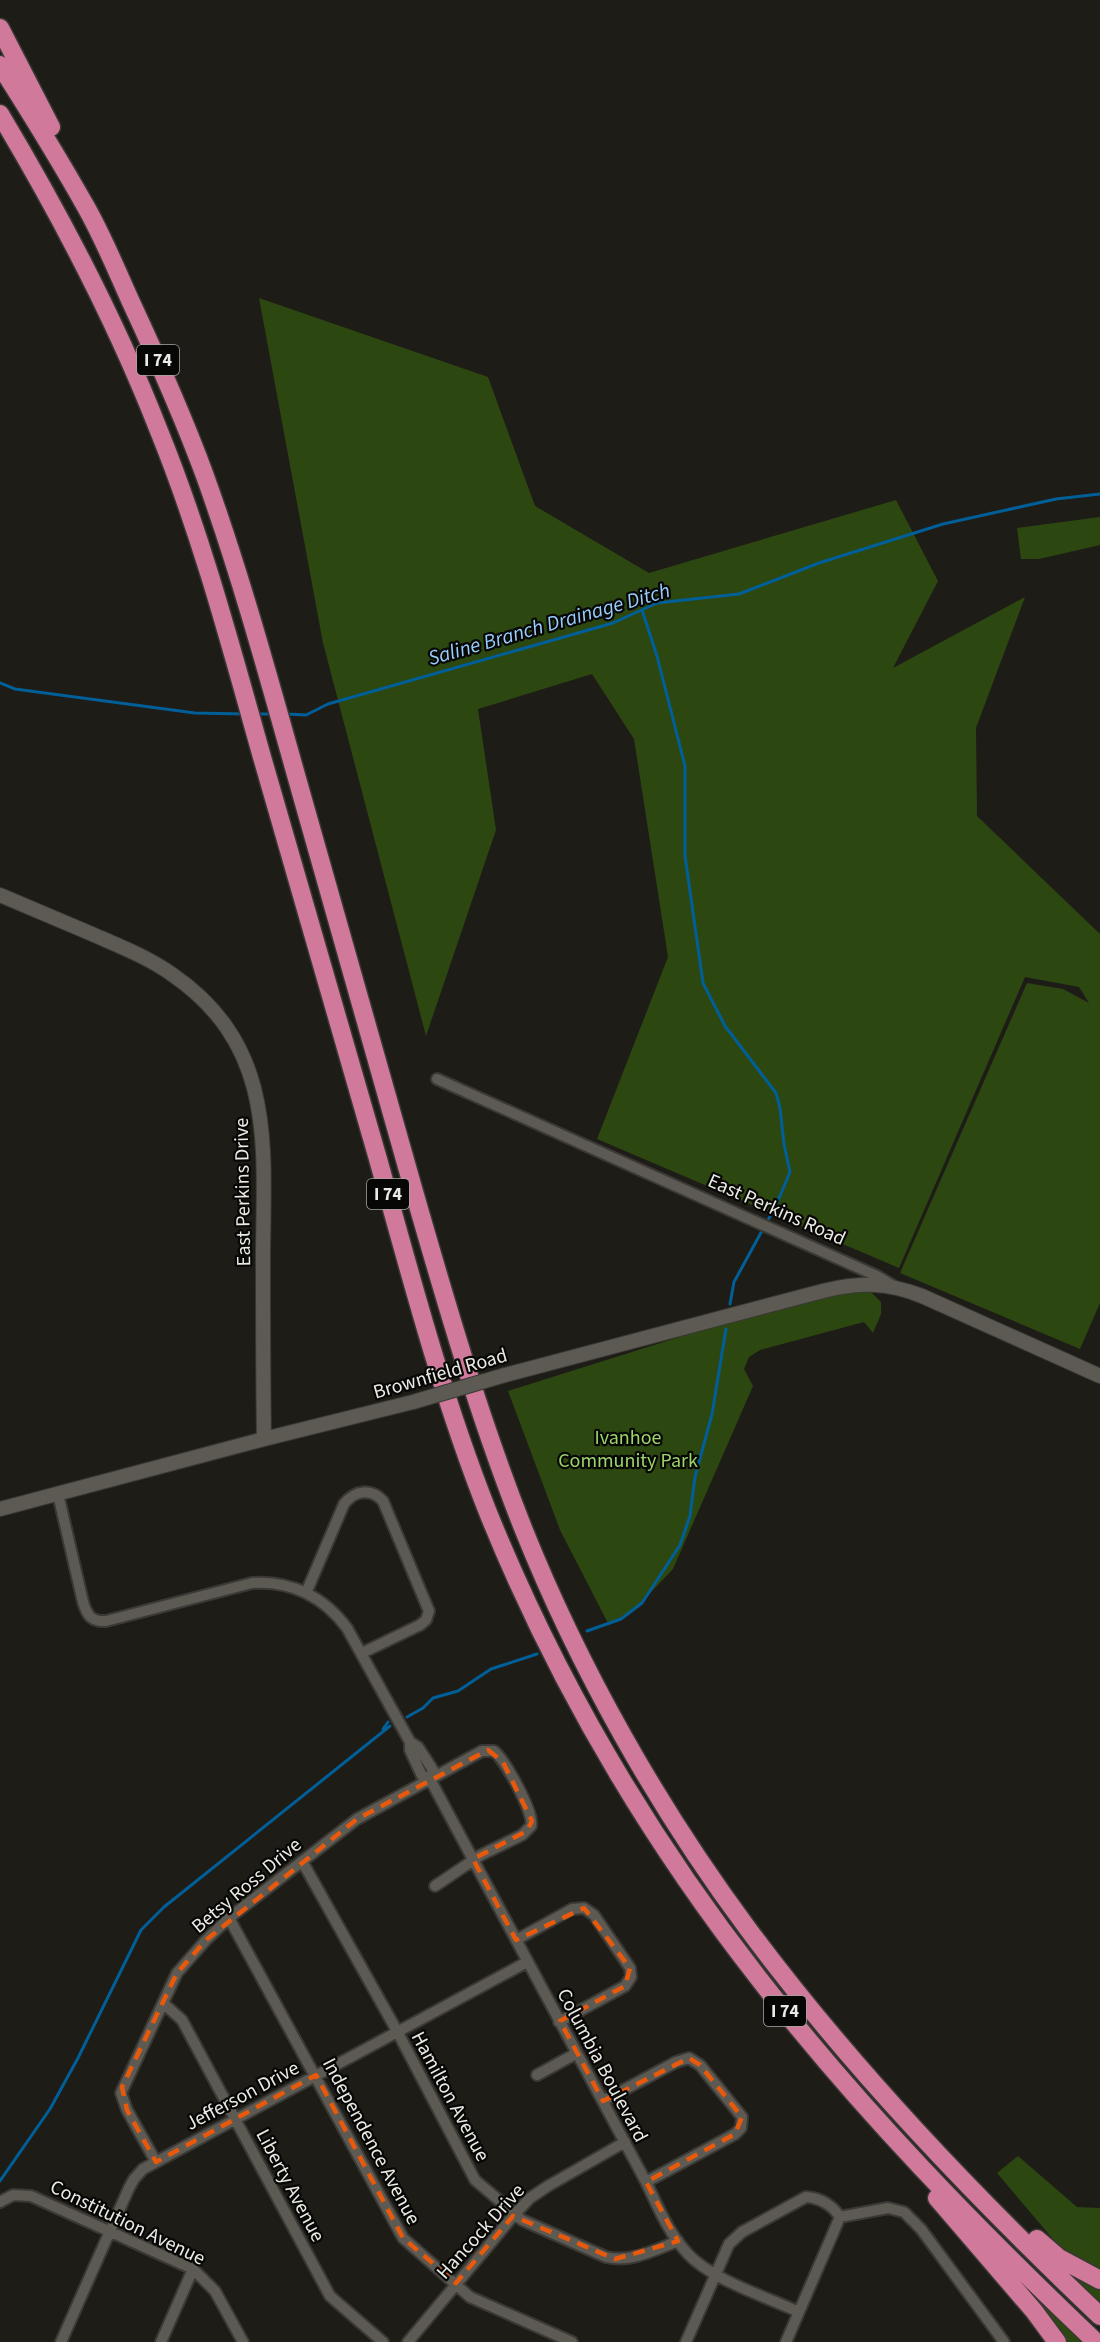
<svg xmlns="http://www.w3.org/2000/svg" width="1100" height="2342" font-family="'Source Sans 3',sans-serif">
	<rect width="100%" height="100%" fill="#1e1c17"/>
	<path fill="#2d4711" d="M259,298L488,377L535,506L649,573L896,500L938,581L893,668L1025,597L976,728L977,816L1100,934V1303L1080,1349L900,1273L1027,983L1063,989L1089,1003L1079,987L1025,977L899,1268L597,1139L668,957L634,739L592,674L478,709L496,830L426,1036L323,643Z
		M1100,517V545L1039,559H1021L1017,528Z
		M868,1289L881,1302V1314L873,1333L864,1322L760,1350L749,1357L744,1369L753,1386L673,1569L636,1608L609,1625L560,1530L508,1391L689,1334L830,1295Z
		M1018,2156L1077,2207L1100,2208V2274L1069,2258L997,2173Z
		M1066,2271L1100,2287V2304Z
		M1016,2278L1083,2342H1061Z"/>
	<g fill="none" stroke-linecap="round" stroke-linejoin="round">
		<path stroke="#005f98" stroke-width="3" d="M642,610L657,656L685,766V856L703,983L725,1026L776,1093L780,1108L784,1144L790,1172L777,1203L766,1224
			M0,683L15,689L195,713L244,714
			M256,714H274
			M286,714L306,715L328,704L613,623L657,603L739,594L819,563L943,524L1056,499L1100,494
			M730,1304L734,1282L763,1229
			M587,1631L621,1619L642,1603L680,1545L690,1516L695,1477L712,1414L726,1329
			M407,1717L423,1708L433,1698L458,1691L491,1669L537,1654
			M383,1729L388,1722
			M0,2181L50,2109L78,2058L141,1930L164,1907L390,1726"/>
		<g stroke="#3a3935" stroke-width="14">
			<path id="minor" d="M437,1079L877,1276L892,1285
				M58,1494L83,1602C87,1615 91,1622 106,1621L252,1583C291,1580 324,1597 347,1628L410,1742V1750L422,1776L430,1779
				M306,1593L344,1504C355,1490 371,1488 383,1501L429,1611L426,1620L420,1625L362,1653
				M410,1742L418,1747L433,1770L430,1779L446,1809L646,2182C658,2207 669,2234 688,2254C712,2280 767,2297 799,2312
				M302,1861L397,2031L475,2180L522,2220L606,2257C630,2263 655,2250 678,2241
				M229,1918L403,2238L470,2297L572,2342
				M516,1940L572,1909L584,1908L594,1915L630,1968L631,1977L625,1986L559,2022
				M163,2003L182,2020L330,2296L383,2342
				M537,2075L577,2053
				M603,2101L676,2062L689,2058L700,2065L742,2117L741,2128L735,2134L646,2182
				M156,2162L127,2110L121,2093L177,1973L206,1940L229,1918L357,1819L482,1751H494C505,1760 535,1814 531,1826L522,1835L481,1855L435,1886
				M0,2202L13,2195L31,2196L193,2269L215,2291L243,2342
				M840,2217L888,2208L904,2212L921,2229L1004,2342
				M61,2342L129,2188L134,2179L143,2169L527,1962
				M161,2342L193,2269
				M408,2342L514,2215L530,2198L548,2186L625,2142
				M686,2342L729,2244L742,2232L806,2197C820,2198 832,2205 840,2217
				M786,2342L840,2217"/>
		</g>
		<g stroke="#3a3935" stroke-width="16">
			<path id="tertiary" d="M0,895C31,908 61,921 92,934C119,946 148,957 173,975C275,1046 264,1143 263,1253C263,1315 263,1377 264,1439
				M505,1375L823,1291C860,1282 886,1282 922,1296L1100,1376
				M0,1509L264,1439L413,1402"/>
		</g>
		<g stroke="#3a3935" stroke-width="21">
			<path id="motorway" d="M0,28L51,127
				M0,65C30,112 59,159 86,207C103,237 116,269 130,300C157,358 183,416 205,476C241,576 269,679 298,782C336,917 375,1052 413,1188C446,1303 479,1417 523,1528C579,1668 658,1808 748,1929C852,2069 974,2196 1100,2316
				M0,114C61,216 116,321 159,431C202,537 231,647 262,757C301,891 339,1025 378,1159C411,1277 442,1396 487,1510C555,1679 648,1837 760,1980C861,2110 977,2229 1096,2342
				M937,2198L1034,2311L1057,2342
				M1037,2239L1059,2258L1100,2280"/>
		</g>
		<use href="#minor" stroke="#5c5a53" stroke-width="10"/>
		<use href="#tertiary" stroke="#5c5a53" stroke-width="14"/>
		<use href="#motorway" stroke="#d0799b" stroke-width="18"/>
		<g stroke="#3a3935" stroke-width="16" stroke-linecap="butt">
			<path id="tertiary-bridge" d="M413,1402L505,1375"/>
		</g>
		<use href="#tertiary-bridge" stroke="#5c5a53" stroke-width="14"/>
	</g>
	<path fill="none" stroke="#e8590c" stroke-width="4.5" stroke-dasharray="12 8" stroke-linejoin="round" d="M488,1750L503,1762L532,1821L527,1831L473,1859L516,1940L584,1908L630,1968L625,1986L560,2021L603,2101L689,2058L700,2065L742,2117L735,2134L646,2182L678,2241L615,2259L513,2216L456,2283L403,2238L316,2075L156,2162L127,2110L122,2087L177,1973L206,1940L357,1819Z"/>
	<g text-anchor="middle" stroke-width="4.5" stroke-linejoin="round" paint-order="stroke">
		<g fill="#070705" stroke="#a7a6a2" stroke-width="1.5">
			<rect x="137" y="345" width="42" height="30" rx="4.5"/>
			<rect x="367" y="1179" width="42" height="30" rx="4.5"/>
			<rect x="764" y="1996" width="42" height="30" rx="4.5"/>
		</g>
		<g font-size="18" font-weight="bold" fill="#ebeae6">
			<text x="158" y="366">I 74</text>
			<text x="388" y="1200">I 74</text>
			<text x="785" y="2017">I 74</text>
		</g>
		<g font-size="20" fill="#ebeae6" stroke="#070705">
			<text transform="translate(242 1192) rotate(-91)" y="7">East Perkins Drive</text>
			<text transform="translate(777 1209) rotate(24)" y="7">East Perkins Road</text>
			<text transform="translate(440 1373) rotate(-16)" y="7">Brownfield Road</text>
			<text transform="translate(246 1885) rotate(-40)" y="7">Betsy Ross Drive</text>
			<text transform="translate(603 2065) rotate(62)" y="7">Columbia Boulevard</text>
			<text transform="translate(242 2095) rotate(-28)" y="7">Jefferson Drive</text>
			<text transform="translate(451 2096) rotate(62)" y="7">Hamilton Avenue</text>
			<text transform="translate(372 2141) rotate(62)" y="7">Independence Avenue</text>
			<text transform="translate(291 2185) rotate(62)" y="7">Liberty Avenue</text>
			<text transform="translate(128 2222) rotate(26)" y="7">Constitution Avenue</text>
			<text transform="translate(480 2231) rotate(-48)" y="7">Hancock Drive</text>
		</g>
		<g font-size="20" fill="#9dd56a" stroke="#070705">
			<text x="628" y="1444">Ivanhoe<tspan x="628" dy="23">Community Park</tspan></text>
		</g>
		<g font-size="21" font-style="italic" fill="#97ceff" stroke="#070705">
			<text transform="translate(549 624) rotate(-16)" y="7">Saline Branch Drainage Ditch</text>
		</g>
	</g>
</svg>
